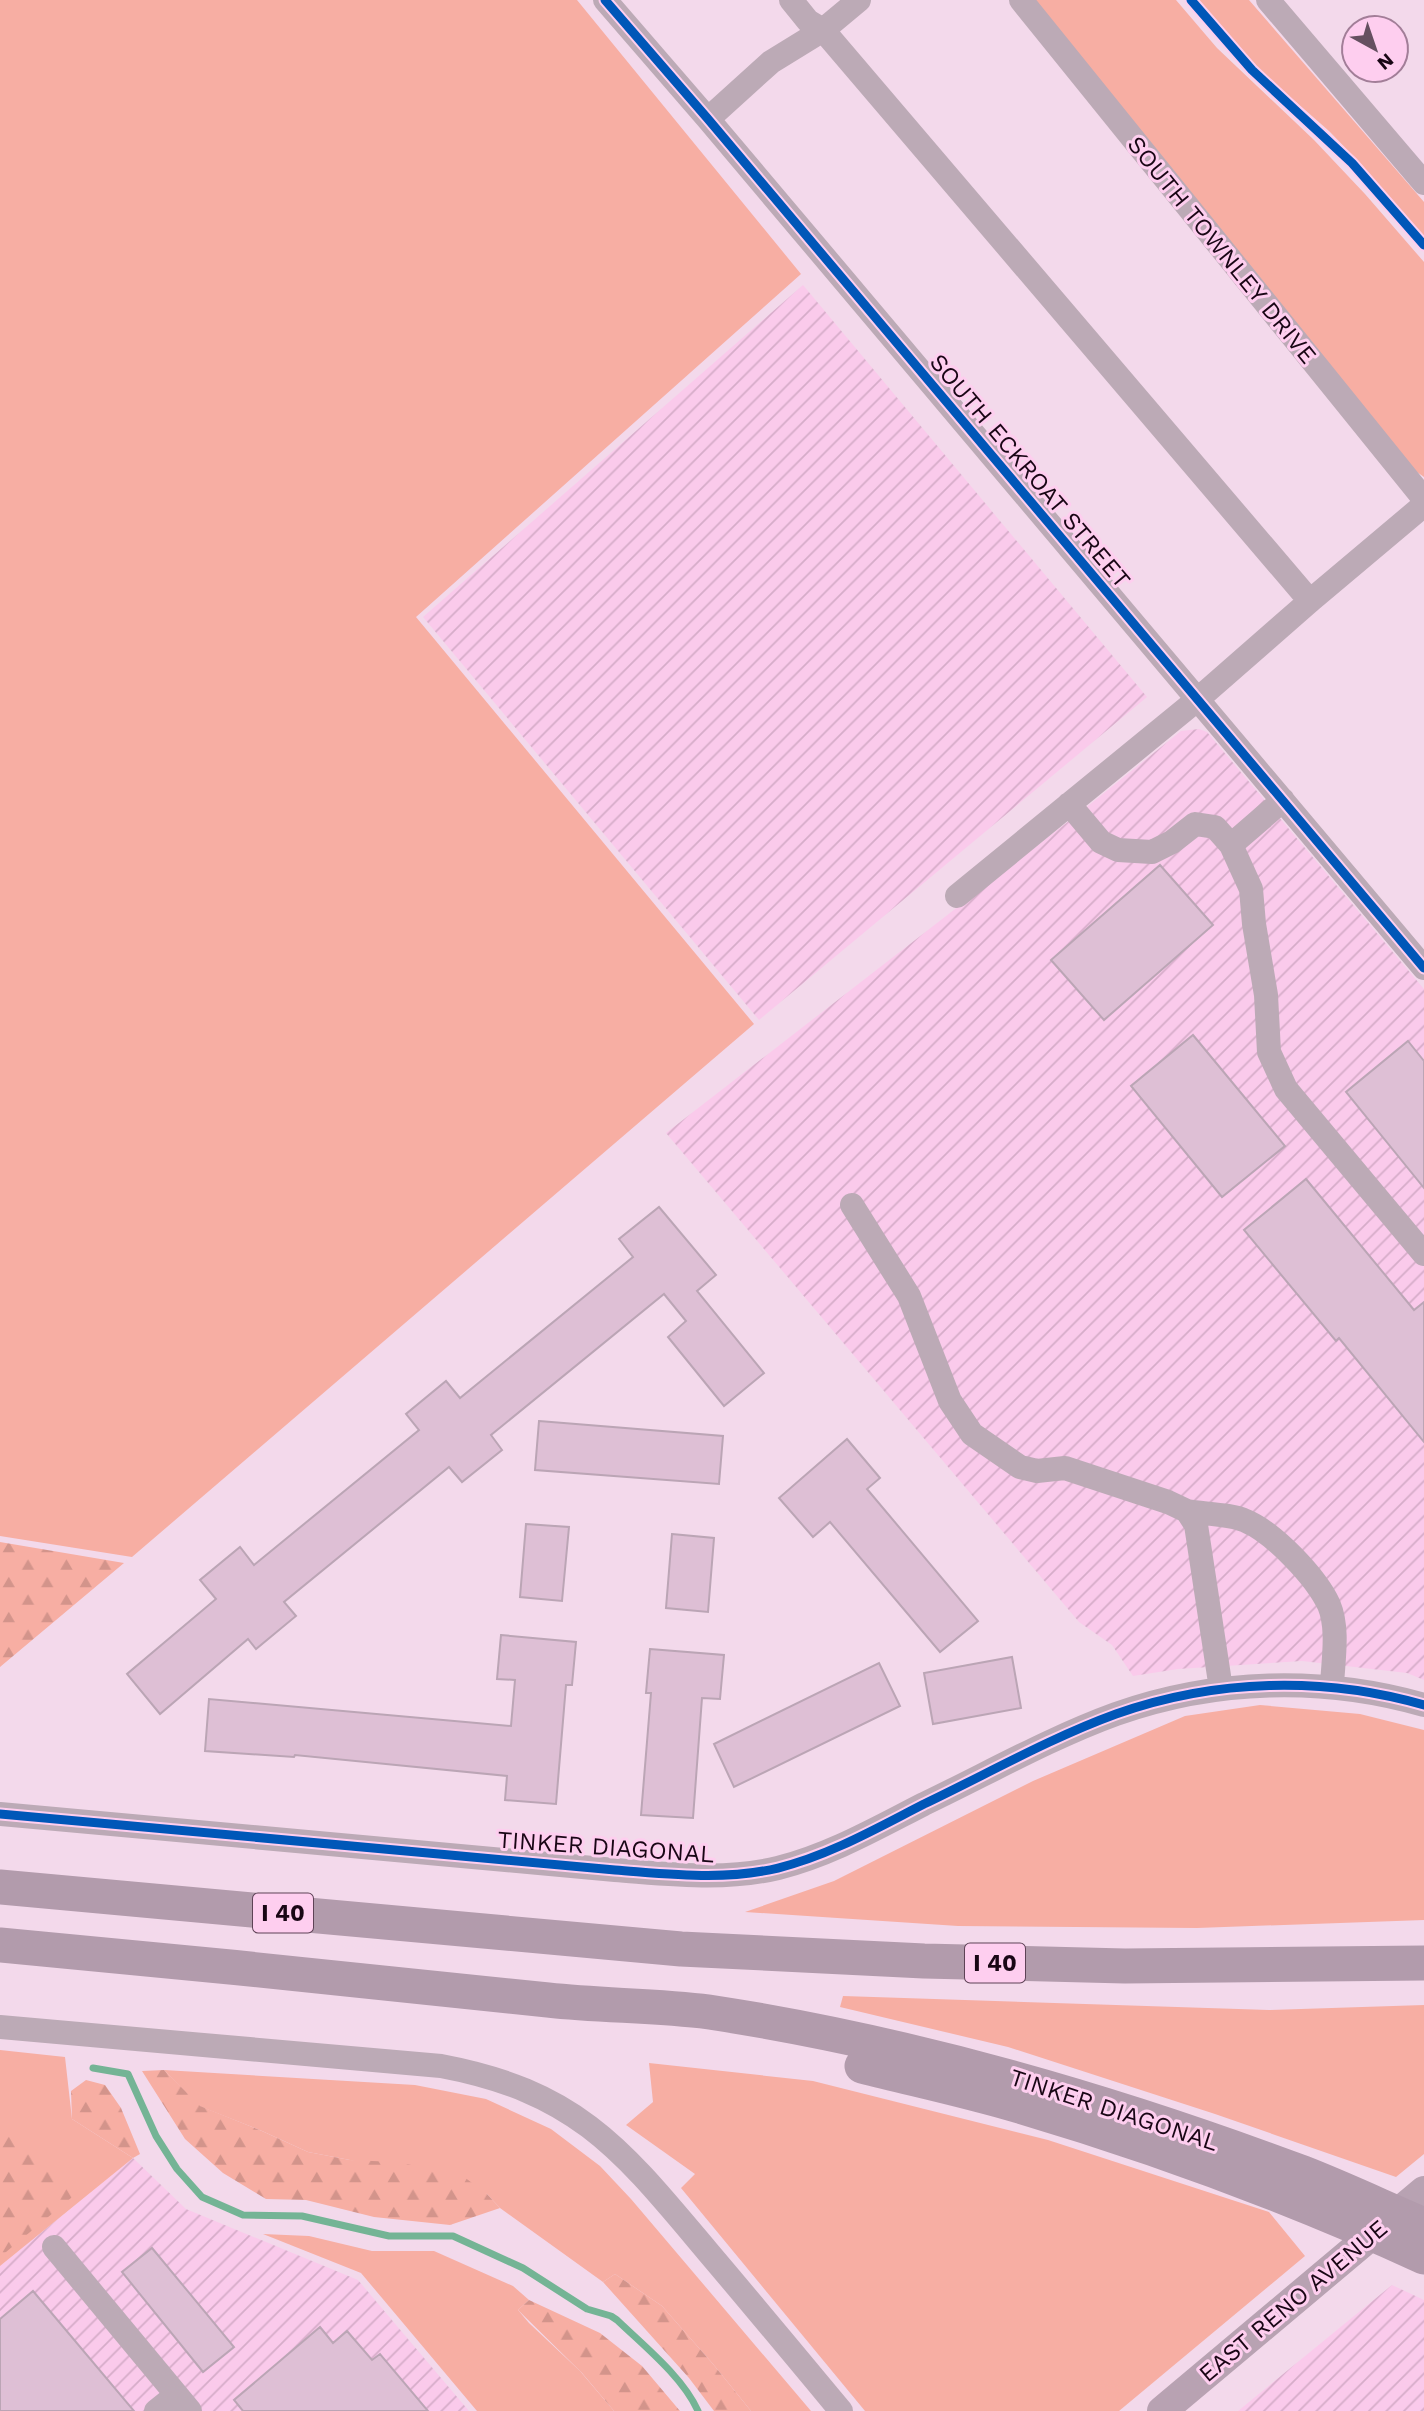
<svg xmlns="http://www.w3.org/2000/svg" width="1424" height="2411" font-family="'Work Sans',sans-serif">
	<defs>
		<pattern id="industrial-furrows" width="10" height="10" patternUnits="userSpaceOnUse" patternTransform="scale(1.75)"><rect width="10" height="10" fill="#facaeb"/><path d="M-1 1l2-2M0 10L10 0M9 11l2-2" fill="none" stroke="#d6acc9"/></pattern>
		<pattern id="forest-firs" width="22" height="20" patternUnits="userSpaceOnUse" patternTransform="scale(1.75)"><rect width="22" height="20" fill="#f7aea3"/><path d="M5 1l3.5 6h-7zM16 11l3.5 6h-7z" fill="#d3948b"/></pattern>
	</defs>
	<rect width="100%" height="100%" fill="#f3d9eb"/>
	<path fill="url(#industrial-furrows)" d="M803,285L1147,697L759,1020L423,617Z
		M1199,729L1207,732L1424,989V1680L1407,1673L1302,1661L1178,1669L1133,1676L1112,1645L1079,1622L666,1133L1083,810L1181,731Z
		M133,2158L186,2209L358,2280L469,2411H0V2266Z
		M1392,2285L1424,2300V2411H1238Z"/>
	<path fill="#f7aea3" d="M0,0H577L801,274L416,617L754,1024L132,1557L0,1536Z
		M1032,0H1176L1217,48L1314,140L1365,194L1424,262V477L1410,467Z
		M1196,0H1249L1424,202V238L1361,164L1329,131L1264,74Z
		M1260,1705L1360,1714L1424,1730V1920L1197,1928L958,1926L745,1912L834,1881L1033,1781L1185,1716Z
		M843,1996L1269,2010L1424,2005V2154L1396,2177L1215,2114L1008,2047L840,2007Z
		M0,2050L65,2057L72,2119L133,2158L0,2266Z
		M649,2063L813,2081L1048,2140L1269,2212L1305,2256L1119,2411H865L681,2188L695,2174L626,2125L653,2102Z
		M164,2070L415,2085L486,2099L551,2129L600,2166L631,2199L811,2411H751L713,2364L662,2306L615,2274L603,2282L500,2208L487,2194L350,2160L308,2152L262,2131L199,2106Z
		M263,2234L309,2236L372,2251H434L513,2286L529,2300L518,2310L529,2323L580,2371L614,2411H477L361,2273Z"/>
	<path fill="url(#forest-firs)" d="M0,1542L124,1563L0,1667Z
		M164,2070L200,2106L262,2131L308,2152L350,2160L395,2162L460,2174L487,2194L500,2208L450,2225L374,2217L306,2200L266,2199L223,2173L185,2139L142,2071Z
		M86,2080L105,2085L121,2108L140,2154L133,2158L72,2119L71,2091Z
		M0,2121L27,2153L77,2193L0,2257Z
		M615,2274L662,2306L713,2364L751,2411H714L689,2378L603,2282Z
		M529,2300L600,2333L642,2366L680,2411H614L582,2373L518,2310Z"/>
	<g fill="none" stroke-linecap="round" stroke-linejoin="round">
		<path stroke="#74b495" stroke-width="7" d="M93,2068L128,2074L156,2136L177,2169L202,2197L243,2215L302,2216L389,2236H453L523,2268L587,2309L611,2316L617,2320C643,2345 683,2377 698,2411"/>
	</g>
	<path fill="#debfd5" stroke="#bba5b5" stroke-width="2" d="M1160,865L1213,925L1104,1020L1051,960Z
		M1193,1035L1285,1146L1222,1197L1131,1086Z
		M1408,1041L1424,1061V1188L1346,1092Z
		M1306,1179L1414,1310L1424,1302V1442L1339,1338L1336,1341L1244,1230Z
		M659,1207L716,1275L697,1291L764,1373L724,1406L668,1337L686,1321L664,1294L491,1435L502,1450L462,1482L449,1467L284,1602L296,1616L256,1649L248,1639L160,1714L127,1674L216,1599L200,1580L240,1547L254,1565L419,1430L406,1414L446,1381L460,1398L633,1257L619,1239Z
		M539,1421L723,1436L719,1484L535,1470Z
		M847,1439L880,1478L867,1489L978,1621L940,1652L830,1522L813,1537L779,1498Z
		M526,1524L569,1527L562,1601L520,1597Z
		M672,1534L714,1538L708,1612L666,1608Z
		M501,1635L576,1642L572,1685H566L556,1804L505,1800L507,1776L295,1755L294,1757L205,1751L209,1699L511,1726L515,1680L497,1679Z
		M650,1649L724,1655L720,1699L702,1698L693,1818L641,1815L651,1693H646Z
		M1012,1657L1021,1708L933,1724L924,1673Z
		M879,1663L900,1706L734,1787L714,1744Z
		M152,2248L234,2347L203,2372L122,2272Z
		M33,2291L134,2411H0V2319Z
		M320,2327L333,2343L347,2331L372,2360L380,2354L428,2411H243L234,2400Z"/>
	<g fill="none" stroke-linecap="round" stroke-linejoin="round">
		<path stroke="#bcaab6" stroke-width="24" d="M605,0L708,119L1424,968
			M791,0L808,21L823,30L1310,601
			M1021,0L1424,499
			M1268,0L1424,183
			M708,119L771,62L823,30L859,0
			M1069,804L1101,842L1118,850L1152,852L1172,842L1195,824L1215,827L1231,845L1251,889L1254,924L1266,995L1269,1052L1286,1089L1424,1254
			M1231,845L1283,800
			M957,896L1198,699L1310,601L1424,505
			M852,1205L909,1296L950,1401L972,1434L1020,1467L1037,1471L1065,1468L1168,1502L1187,1511L1196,1525L1221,1689
			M1187,1511C1204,1514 1231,1514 1246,1521C1274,1533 1316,1577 1329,1605C1339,1629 1333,1661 1332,1686
			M0,1814L615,1870C670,1874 724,1881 778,1868C830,1855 877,1828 924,1804C987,1774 1050,1738 1116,1714C1215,1679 1323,1676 1424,1705
			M0,2027L441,2066C579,2092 623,2151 708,2252C753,2305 797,2358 841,2411
			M54,2247L190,2411
			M156,2411L176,2395"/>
		<path stroke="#b8a2b2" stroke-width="30" d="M1162,2411L1424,2191"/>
		<path stroke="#b29bac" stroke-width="35" d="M0,1887L681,1949L924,1961L1125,1966L1424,1963
			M0,1945C183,1962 365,1980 548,2000C601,2006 656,2005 709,2012C912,2043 1111,2101 1303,2173C1344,2189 1384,2208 1424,2225
			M862,2066C913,2079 965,2090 1016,2105C1152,2145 1295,2198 1424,2257"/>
		<g stroke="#feceef" stroke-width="13">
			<path id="cycleway" d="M605,0L708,119L1424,968
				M1191,0L1252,70L1352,163L1424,245
				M0,1814L615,1870C670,1874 724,1881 778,1868C830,1855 877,1828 924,1804C987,1774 1050,1738 1116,1714C1215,1679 1323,1676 1424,1705"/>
		</g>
		<use href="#cycleway" stroke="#0057b8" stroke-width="9"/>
	</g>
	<g text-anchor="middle" stroke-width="6" stroke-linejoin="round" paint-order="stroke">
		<g fill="#feceef" stroke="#5e4256" stroke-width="2">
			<rect x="253" y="1893.5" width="60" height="39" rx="5"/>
			<rect x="965" y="1943.5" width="60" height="39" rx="5"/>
		</g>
		<g font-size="23" font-weight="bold" fill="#190615">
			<text x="283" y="1921">I 40</text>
			<text x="995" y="1971">I 40</text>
		</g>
		<g font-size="24" fill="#190615" stroke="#feceef">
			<text transform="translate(1222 250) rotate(51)" y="8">SOUTH TOWNLEY DRIVE</text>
			<text transform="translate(1030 471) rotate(50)" y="8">SOUTH ECKROAT STREET</text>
			<text transform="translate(606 1847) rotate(4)" y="8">TINKER DIAGONAL</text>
			<text transform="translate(1114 2110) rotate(18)" y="8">TINKER DIAGONAL</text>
			<text transform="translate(1293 2301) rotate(-40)" y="8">EAST RENO AVENUE</text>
		</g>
	</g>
	<g transform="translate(1375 49) rotate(140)"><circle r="33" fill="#feceef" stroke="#a27e98" stroke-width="2"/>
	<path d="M0-5L12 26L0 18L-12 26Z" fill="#655060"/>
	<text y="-10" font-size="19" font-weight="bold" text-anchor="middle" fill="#190615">N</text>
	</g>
</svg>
